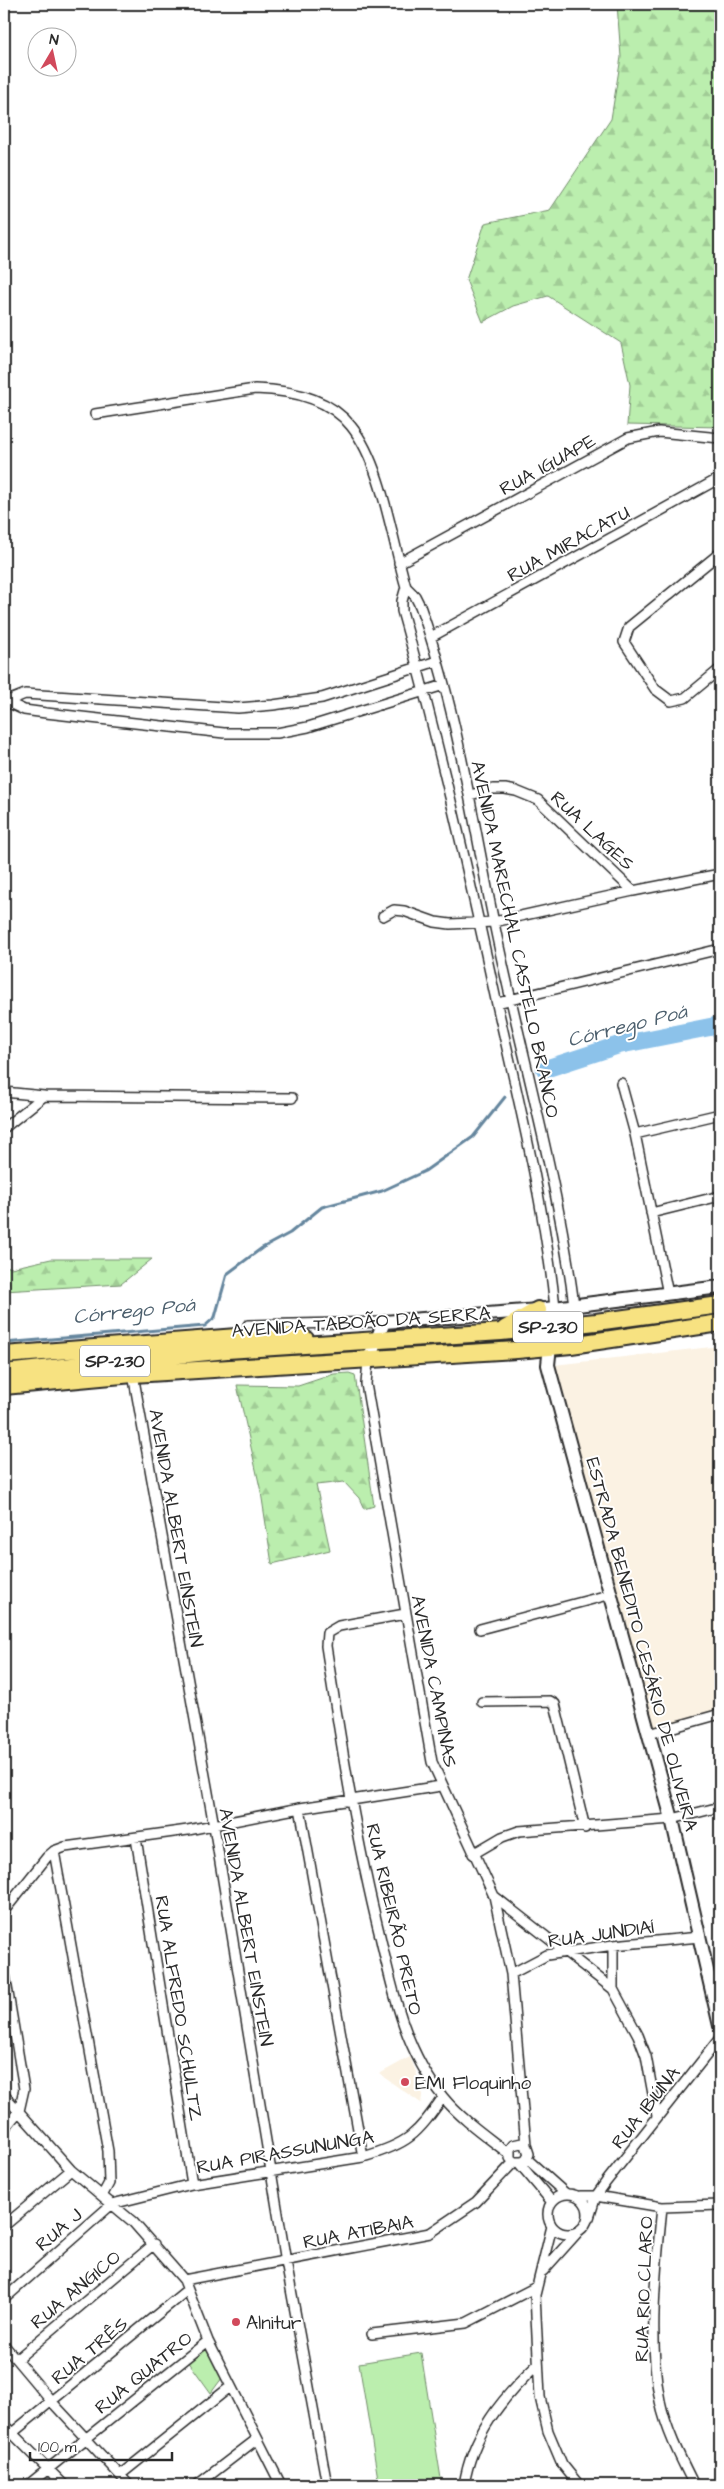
<svg xmlns="http://www.w3.org/2000/svg" width="724" height="2489" font-family="'Architects Daughter',sans-serif">
	<defs>
		<pattern id="forest-firs" width="22" height="20" patternUnits="userSpaceOnUse" patternTransform="scale(1.25)"><rect width="22" height="20" fill="#bbeeae"/><path d="M5 1l3.5 6h-7zM16 11l3.5 6h-7z" fill="#a1cc96"/></pattern>
	</defs>
	<rect width="100%" height="100%" fill="#fff"/>
	<filter id="ink" filterUnits="userSpaceOnUse"><feTurbulence type="fractalNoise" baseFrequency=".02" numOctaves="2"/><feDisplacementMap in="SourceGraphic" scale="10" xChannelSelector="R" yChannelSelector="G"/><feConvolveMatrix kernelMatrix="1 2 1 2 8 2 1 2 1" color-interpolation-filters="sRGB"/></filter>
	<g filter="url(#ink)">
		<path fill="#fbf2e3" d="M720,1346V1717L655,1733L554,1365Z
			M410,2057L423,2090L421,2103L379,2074Z"/>
		<path fill="url(#forest-firs)" stroke="#738c6c" d="M617,4H720V427L627,425L630,385L621,343L548,296L513,306L483,322L466,280L485,223L550,210L611,119L621,57Z
			M51,1259H152L121,1284L4,1291V1265L11,1268Z
			M349,1373L355,1375L374,1506L364,1509L359,1498L344,1482L316,1485L330,1550L272,1564L261,1492L237,1385L298,1386L334,1374Z"/>
		<path fill="#bbeeae" stroke="#738c6c" d="M205,2347L222,2378L211,2393L188,2361Z
			M421,2353L442,2485H379L359,2363Z"/>
		<g fill="none" stroke-linecap="round" stroke-linejoin="round">
			<path stroke="#65869e" stroke-width="3" d="M4,1343L205,1326L215,1317L227,1274L262,1248L290,1233L322,1207L382,1191L425,1171L473,1137L505,1097"/>
			<path stroke="#8cc2ea" stroke-width="18" d="M545,1069L619,1045L720,1025"/>
			<g stroke="#2b2b2b" stroke-width="12">
				<path id="minor" d="M95,414L255,389C289,390 329,398 351,426C382,464 392,540 406,587L415,596L420,606C459,715 474,830 498,942C524,1063 558,1182 574,1305
					M720,553L629,627L624,642L655,689L671,701L685,698L720,669
					M399,563L628,438L659,432L720,438
					M406,587L402,601V611C438,739 468,870 496,1000C519,1102 544,1203 555,1307
					M431,637L720,478
					M5,702L25,694L238,708L273,705L322,698L437,661
					M7,702L24,710L46,713L224,733H277L308,727L444,685
					M470,795L493,789H505L516,791L538,800L633,891
					M383,916L394,910L404,911L435,922L450,924L494,922L633,891L720,874
					M497,1003L720,949
					M621,1083L635,1134L668,1294
					M4,1092L44,1096L292,1098
					M4,1128L44,1096
					M635,1134L720,1114
					M651,1213L720,1196
					M248,1325L384,1322
					M368,1361L366,1384L432,1762L494,1896L511,1974L526,2145L529,2154L524,2162H514L510,2158V2149L513,2145L522,2143L526,2145
					M133,1374L214,1826L286,2262L327,2485
					M405,1614L339,1626L327,1633L326,1646C341,1743 356,1840 380,1936C393,1992 405,2051 443,2097C461,2119 486,2136 509,2154
					M480,1629L612,1594
					M482,1702L550,1701L555,1704L585,1828
					M649,1734L720,1714
					M300,1808L363,2157
					M136,1838L192,2184
					M54,1851L108,2151L109,2183L102,2196
					M473,1854L502,1837L519,1831L672,1819L720,1807
					M494,1896L613,1989L638,2035L646,2056L657,2116
					M4,1911L47,1857L54,1851L65,1847L188,1830L300,1808L441,1786
					M4,1969L24,2089L19,2111L4,2129
					M511,1974L547,1955L613,1945L700,1937
					M613,1989V1945
					M4,2095L71,2170L133,2222L184,2280L208,2341L281,2485
					M527,2159L565,2193
					M519,2163L552,2202
					M548 2214a20 20 0 1 1 40 0a20 20 0 1 1-40 0Z
					M580,2196H596L662,2207L720,2205
					M662,2207C656,2268 648,2341 660,2401C666,2430 681,2459 694,2485
					M589,2218L596,2196L606,2182L720,2038
					M4,2226L71,2170
					M552,2226L535,2295L540,2397L548,2431L562,2464L579,2485
					M543,2271L578,2232
					M184,2280L430,2233L476,2202L514,2162
					M4,2299L112,2204L192,2184L363,2157C408,2144 417,2135 443,2097
					M372,2334L466,2323L536,2287
					M4,2345L52,2402L129,2485
					M17,2359L154,2244
					M4,2425L64,2485
					M11,2434L187,2290
					M120,2475L230,2387
					M28,2485L208,2341
					M197,2485L257,2439
					M464,2485C472,2435 501,2399 537,2365"/>
			</g>
			<g stroke="#2b2b2b" stroke-width="16">
				<path id="secondary" d="M574,1305L550,1346L548,1365L672,1819L720,2026
					M368,1361L384,1322L538,1310L720,1287"/>
			</g>
			<g stroke="#2b2b2b" stroke-width="20">
				<path id="motorway" d="M505,1329L538,1310
					M4,1355L274,1334L305,1339
					M4,1373L227,1350L501,1332L596,1322L720,1305
					M4,1386L133,1374L517,1350L571,1345L720,1323"/>
			</g>
			<use href="#minor" stroke="#fff" stroke-width="9"/>
			<use href="#secondary" stroke="#fff" stroke-width="12"/>
			<use href="#motorway" stroke="#f7e281" stroke-width="16"/>
		</g>
	</g>
	<g fill="#d1495b" stroke="#fff" stroke-width="2">
		<circle cx="405" cy="2082" r="5"/>
		<circle cx="236" cy="2322" r="5"/>
	</g>
	<g text-anchor="middle" stroke-width="4" stroke-linejoin="round" paint-order="stroke">
		<g fill="#fff" stroke="#6b6b6b" stroke-width="1">
			<rect x="513" y="1311.5" width="70" height="31" rx="4"/>
			<rect x="80" y="1345.5" width="70" height="31" rx="4"/>
		</g>
		<g font-size="18" font-weight="bold" fill="#2b2b2b">
			<text x="548" y="1333">SP-230</text>
			<text x="115" y="1367">SP-230</text>
		</g>
		<g font-size="19" fill="#2b2b2b" stroke="#fff">
			<text transform="translate(547 464) rotate(-29)" y="7">RUA IGUAPE</text>
			<text transform="translate(568 543) rotate(-29)" y="7">RUA MIRACATU</text>
			<text transform="translate(593 830) rotate(43)" y="7">RUA LAGES</text>
			<text transform="translate(516 939) rotate(78)" y="7">AVENIDA MARECHAL CASTELO BRANCO</text>
			<text transform="translate(361 1321) rotate(-4)" y="7">AVENIDA TABOÃO DA SERRA</text>
			<text transform="translate(177 1528) rotate(80)" y="7">AVENIDA ALBERT EINSTEIN</text>
			<text transform="translate(643 1644) rotate(75)" y="7">ESTRADA BENEDITO CESÁRIO DE OLIVEIRA</text>
			<text transform="translate(435 1681) rotate(79)" y="7">AVENIDA CAMPINAS</text>
			<text transform="translate(395 1919) rotate(77)" y="7">RUA RIBEIRÃO PRETO</text>
			<text transform="translate(247 1927) rotate(80)" y="7">AVENIDA ALBERT EINSTEIN</text>
			<text transform="translate(601 1933) rotate(-8)" y="7">RUA JUNDIAÍ</text>
			<text transform="translate(180 2008) rotate(81)" y="7">RUA ALFREDO SCHULTZ</text>
			<text transform="translate(645 2107) rotate(-52)" y="7">RUA IBIÚNA</text>
			<text transform="translate(285 2151) rotate(-10)" y="7">RUA PIRASSUNUNGA</text>
			<text transform="translate(58 2229) rotate(-41)" y="7">RUA J</text>
			<text transform="translate(358 2231) rotate(-11)" y="7">RUA ATIBAIA</text>
			<text transform="translate(75 2289) rotate(-40)" y="7">RUA ANGICO</text>
			<text transform="translate(643 2289) rotate(-88)" y="7">RUA RIO CLARO</text>
			<text transform="translate(89 2350) rotate(-40)" y="7">RUA TRÊS</text>
			<text transform="translate(143 2372) rotate(-39)" y="7">RUA QUATRO</text>
		</g>
		<g font-size="19" fill="#2b2b2b" stroke="#fff" text-anchor="start">
			<text x="415" y="2089">EMI Floquinho</text>
			<text x="246" y="2329">Alnitur</text>
		</g>
		<g font-size="20" font-style="italic" fill="#4d606e" stroke="#fff">
			<text transform="translate(627 1025) rotate(-14)" y="7">Córrego Poá</text>
			<text transform="translate(134 1310) rotate(-6)" y="7">Córrego Poá</text>
		</g>
	</g>
	<rect width="724" height="2489" fill="none" stroke="#fff" stroke-width="20"/>
	<rect x="10" y="10" width="704" height="2469" fill="none" stroke="#2b2b2b" stroke-width="2" filter="url(#ink)"/>
	<g transform="translate(52 52) rotate(9)"><circle r="24" fill="#ffffff" stroke="#aaaaaa"/>
	<path d="M0-4L9 19L0 12L-9 19Z" fill="#d1495b"/>
	<text y="-8" font-size="14" font-weight="bold" text-anchor="middle" fill="#2b2b2b">N</text>
	</g>
	<path d="M30 2452v8h142v-8" fill="none" stroke="#2b2b2b" stroke-width="2.5"/>
	<text x="38" y="2452" font-size="15" fill="#2b2b2b" stroke="#ffffff" stroke-width="4" paint-order="stroke">100 m</text>
</svg>
